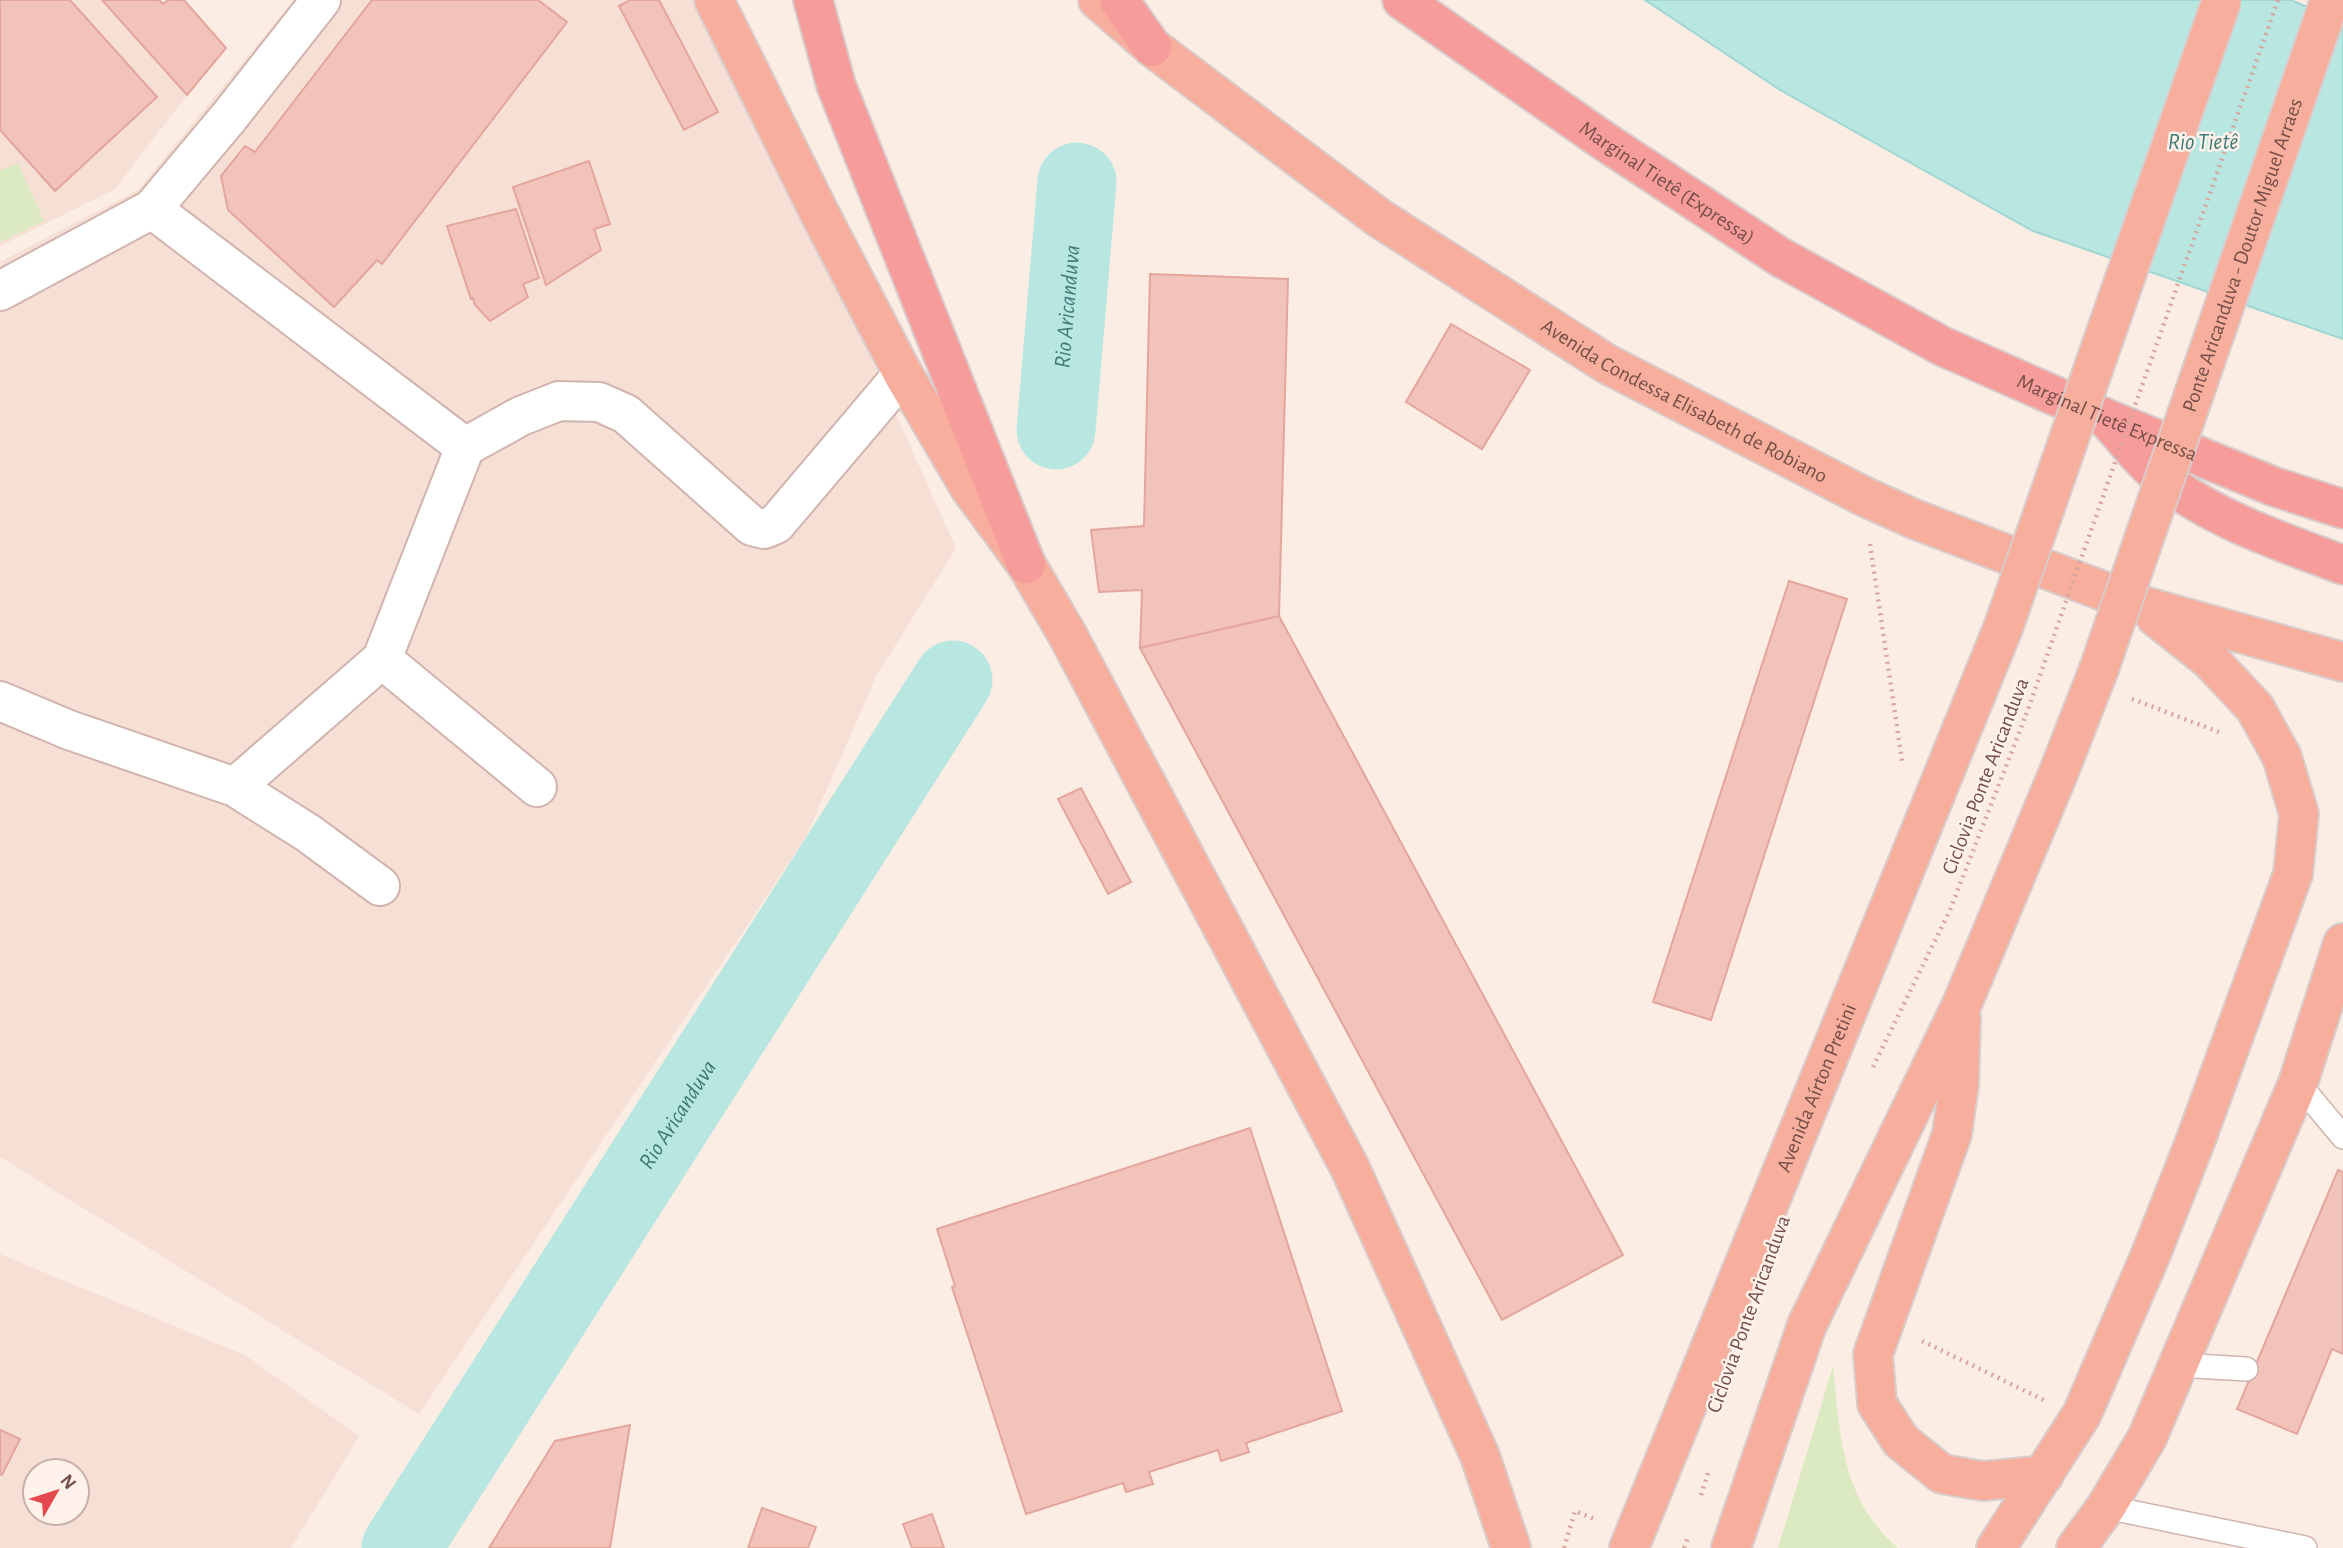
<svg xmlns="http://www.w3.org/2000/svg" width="2343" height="1548" font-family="'Alegreya Sans',sans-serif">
	<rect width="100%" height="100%" fill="#fcede4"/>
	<path fill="#f6dfd5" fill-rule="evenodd" d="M0,0H103L187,95L114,190L0,246Z
		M294,0H693L854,321L956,548L877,675L805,839L419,1414L0,1157V262L138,190Z
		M0,1254L245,1355L359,1436L291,1548H0ZM35,1471H77V1513H35Z"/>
	<path fill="#dceac2" d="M18,163L44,221L0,242V171Z
		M1833,1366C1840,1435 1841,1499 1898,1548H1778Z"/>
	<path fill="#b8e6e1" stroke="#9fd7d2" stroke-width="2" d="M1645,0H2291L2343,22V339L2033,231L1780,90Z"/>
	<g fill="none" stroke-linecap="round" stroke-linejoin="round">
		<g stroke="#b8e6e1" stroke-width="79">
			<path id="s1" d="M1056,430L1077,182"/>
			<path id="s2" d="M401,1548L953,680"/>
		</g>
	</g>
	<path fill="#f2c3bb" stroke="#e4a59c" stroke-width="2" d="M0,0H70L157,97L55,191L0,130Z
		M102,0H159L163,4L168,0H184L226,48L187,95Z
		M372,0H538L567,22L382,264L377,260L334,307L228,210L221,176L245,146L255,152Z
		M630,0H659L718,112L684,130L619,6Z
		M589,161L610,224L594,229L601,250L546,285L513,187Z
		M516,209L539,278L523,284L528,297L490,321L475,305L473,298L471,299L447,226Z
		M1150,274L1288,279L1279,616L1140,648L1142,590L1099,592L1091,530L1144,526Z
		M1451,324L1530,370L1482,449L1406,402Z
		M1789,581L1847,599L1711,1020L1653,1002Z
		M1279,616L1623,1255L1502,1320L1140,648Z
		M1081,788L1131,882L1108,894L1058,799Z
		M1250,1128L1342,1411L1246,1443L1249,1452L1221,1461L1218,1450L1149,1472L1153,1484L1126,1492L1123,1483L1026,1514L952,1287L955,1286L937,1229Z
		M2338,1170L2343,1172V1354L2332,1349L2297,1434L2237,1409Z
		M630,1425L610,1548H489L555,1441Z
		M0,1430L20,1439L2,1475L0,1474Z
		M762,1508L816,1527L808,1548H748Z
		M932,1514L944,1548H912L903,1524Z"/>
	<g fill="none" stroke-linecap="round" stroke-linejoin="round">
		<g stroke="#d0b4ad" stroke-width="26">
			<path id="service" d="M2298,1083L2343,1137
				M2179,1365L2246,1369
				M2106,1507L2305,1548"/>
		</g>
		<g stroke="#d0b4ad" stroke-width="42">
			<path id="minor" d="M152,209L465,447
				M0,291L152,209L229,117L321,0
				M382,659L537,787
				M0,701L69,730L235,787L382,659L465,447L521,416L559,401L599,402L626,414L752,526L764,529L776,524L903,374
				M235,787L308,833L380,886"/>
		</g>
		<g stroke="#d8cdcc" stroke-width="42">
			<g id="trunk">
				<path d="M714,0L819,212L903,374L970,488L1026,564L1067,634L1350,1168L1480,1456L1511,1548"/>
				<path id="s3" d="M1098,0L1152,47L1379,218L1607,364L1863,496L1914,519L2140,605L2343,662"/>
				<path d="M1961,1019L1959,1084L1952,1134L1873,1354L1877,1404L1901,1441L1942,1474L1983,1481L2044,1475"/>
				<path id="s4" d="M1629,1548L2003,628"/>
				<path d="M1731,1548L1807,1325L1962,1004L2058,774L2099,669"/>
				<path d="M1996,1548L2082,1414L2151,1254L2195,1142L2293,874L2299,814L2282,757L2255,708L2210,660L2156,617"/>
				<path d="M2076,1548L2106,1507L2147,1438L2298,1083L2343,943"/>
			</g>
		</g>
		<g stroke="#d8cdcc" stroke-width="42">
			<g id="motorway">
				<path d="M813,0L836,85L1026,564"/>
				<path d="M1119,0L1152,47"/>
				<path id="s5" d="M1402,0L1604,141L1780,257L1942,346L2105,418L2275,487L2343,509"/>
				<path d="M2112,425C2131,446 2149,470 2172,486C2226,524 2283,542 2343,565"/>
			</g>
		</g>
		<path stroke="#d6a69f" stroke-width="4.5" stroke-dasharray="2 5" stroke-linecap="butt" d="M1870,544L1902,761
			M2132,699L2219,732
			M1873,1067L1950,910L2026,715
			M1922,1341L2044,1400
			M1701,1495L1709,1470
			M1564,1548L1575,1511L1597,1520
			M1684,1548L1688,1537"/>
		<use href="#service" stroke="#fff" stroke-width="23"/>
		<use href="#minor" stroke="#fff" stroke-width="38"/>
		<use href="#trunk" stroke="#f8ae9c" stroke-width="38"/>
		<use href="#motorway" stroke="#f69c9b" stroke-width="38"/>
		<g stroke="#d8cdcc" stroke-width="42" stroke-linecap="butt">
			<g id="trunk-bridge">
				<path d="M2003,628L2222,0"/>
				<path id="s6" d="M2099,669L2330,0"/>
			</g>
		</g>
		<path stroke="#d6a69f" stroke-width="4.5" stroke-dasharray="2 5" stroke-linecap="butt" d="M2026,715L2278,0"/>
		<use href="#trunk-bridge" stroke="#f8ae9c" stroke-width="38"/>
	</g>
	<g text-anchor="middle" stroke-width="5" stroke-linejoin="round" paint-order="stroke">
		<g font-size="21" fill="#754e49" stroke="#fff2ea">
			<text dy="7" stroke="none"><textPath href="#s5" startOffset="322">Marginal Tietê (Expressa)</textPath></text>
			<text dy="7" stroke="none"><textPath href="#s6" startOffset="438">Ponte Aricanduva - Doutor Miguel Arraes</textPath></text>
			<text dy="7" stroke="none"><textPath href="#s3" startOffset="712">Avenida Condessa Elisabeth de Robiano</textPath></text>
			<text dy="7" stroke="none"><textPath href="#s5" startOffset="822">Marginal Tietê Expressa</textPath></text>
			<text transform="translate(1985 776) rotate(-69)" y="7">Ciclovia Ponte Aricanduva</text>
			<text dy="7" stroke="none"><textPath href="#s4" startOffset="497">Avenida Aírton Pretini</textPath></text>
			<text transform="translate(1748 1314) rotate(-70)" y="7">Ciclovia Ponte Aricanduva</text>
		</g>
		<g font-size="23" font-style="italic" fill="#3d7a75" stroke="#fff2ea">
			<text x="2203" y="149">Rio Tietê</text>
			<text dy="8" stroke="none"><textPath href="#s1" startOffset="124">Rio Aricanduva</textPath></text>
			<text dy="8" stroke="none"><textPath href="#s2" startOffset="514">Rio Aricanduva</textPath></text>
		</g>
	</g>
	<g transform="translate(56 1492) rotate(51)"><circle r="33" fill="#fff2ea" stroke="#c8b0aa" stroke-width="2"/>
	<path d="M0-5L12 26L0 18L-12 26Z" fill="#e6494d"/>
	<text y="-10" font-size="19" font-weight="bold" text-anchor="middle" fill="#754e49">N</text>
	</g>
</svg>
